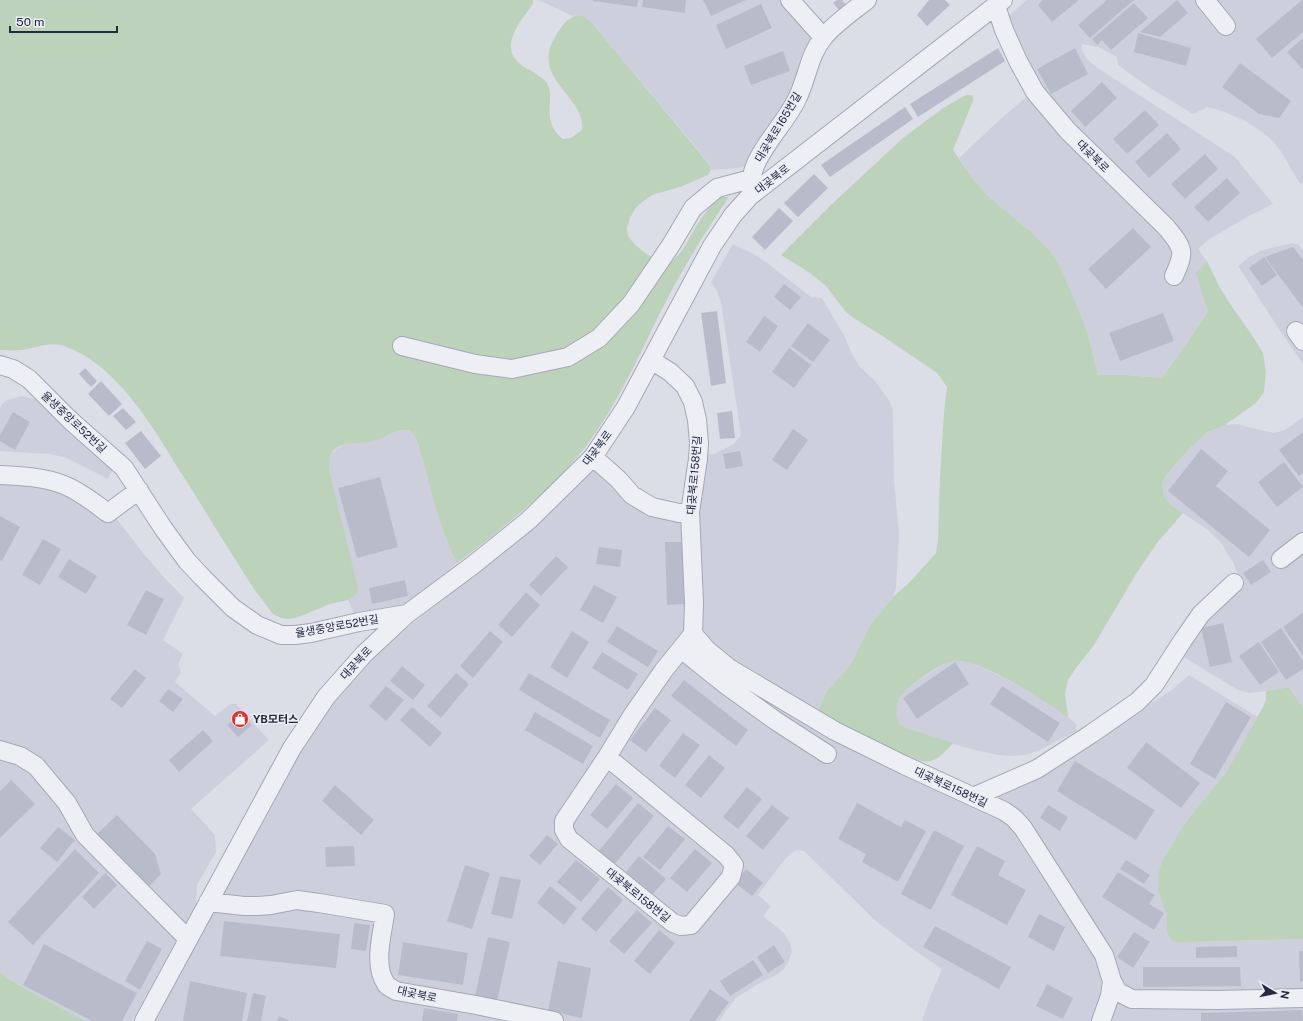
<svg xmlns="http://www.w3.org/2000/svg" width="1303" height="1021" font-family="'Public Sans','Noto Sans KR',sans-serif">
	<rect width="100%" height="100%" fill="#dbdee7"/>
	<path fill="#cdd0dc" d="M538,0H795L824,31L803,75L748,165L738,168L711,170L709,163L592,23L579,15L573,16Z
		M1027,0H1303V183L1300,184L1282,153L1273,141L1261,131L1245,121L1225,112L1208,107L1193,114L1150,88L1118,65L1117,57L1098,47L1082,44V50L1087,59L1096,67L1235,157L1273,204L1247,217L1208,240L1198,249L1207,261L1197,273L1208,312L1162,378L1127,375H1098L1087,330L1053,255L1045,245L1034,234L1002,208L986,194L973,179L959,158L996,123L1039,86L1005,19Z
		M1292,243L1299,245L1303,251V364L1275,323L1238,266L1249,257L1260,251Z
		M733,244L752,253L767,263L811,297L822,298L845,337L851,352L859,366L875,381L888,399L893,409L894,480L899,533L896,588L893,597L868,628L854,658L845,671L827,691L816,713L759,680L703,639L699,612L697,511L704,454H714L734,444L741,435L721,302L717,291L711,282Z
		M22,396L35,399L61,423L114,466L108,479L64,457L49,454L0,451V409L2,404L7,400Z
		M1303,417V708L1289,687L1266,691L1249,693L1238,690L1180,655L1213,610L1243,587L1233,562L1221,543L1208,530L1171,505L1164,496L1162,484L1167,474L1191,447L1208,432L1225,425L1238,424L1256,429L1274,433L1285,430Z
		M406,430L412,432L416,438L434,501L445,535L457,563L417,596L404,605L392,608L354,613L348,600L356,595L329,469V461L331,454L336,449L343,445L388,436L399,431Z
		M596,469L683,517L692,638L974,805L1020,787L1173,689L1189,675L1258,717L1227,771L1193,813L1183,826L1162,861L1164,904L1167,915V931L1181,943L1191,942L1303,939V1021H922L930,997L942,969L917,952L877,922L804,851L797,850L790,854L781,864L758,895L771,906L763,916L783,932L790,943L792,952L788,963L783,970L774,976L758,984L736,998L731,1004L719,1021H152L288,770L338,696L363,668L392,640L501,553L591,472Z
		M0,479L38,482L113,514L143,553L163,576L184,598L163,640L183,654L178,664L181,672L175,682L215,716L230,704H236L269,740L191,809L215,835L216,852L197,885L196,905L132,1021H86L18,985L0,972Z
		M956,660L968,662L981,667L1012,682L1035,695L1054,706L1068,717L1076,724V731L1042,749L1026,755L1011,756L998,755L966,748L907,728L899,723L896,716V706L900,695L908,687L946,663Z"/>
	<path fill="#bdd2bb" d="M0,0H533V4C523,18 500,44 517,61C520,65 526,68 530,70C538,76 546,78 549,88C551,93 550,96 550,101C549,117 549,128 563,139L571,138L582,130C587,98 531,79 554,39C558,31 563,23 571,18C579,12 585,17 592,23L709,164L711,170L708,175L680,187L652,195L642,202L635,209L630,218L627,228L628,236L635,245L648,255L666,264C683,256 687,240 697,225C703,215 710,206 718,197H729C704,234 681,271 661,311C640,354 618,402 590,441C554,489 504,527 457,563C437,524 429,479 416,438C413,434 412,431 407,430C399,429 383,438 374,441C362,444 345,441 335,449C329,454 329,462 329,469L358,588L356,595L348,600L330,604L299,617L289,619L281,618L273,614L254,589C229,551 206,512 182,474C153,428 115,360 60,345C47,342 33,349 21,350C14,351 7,350 0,350Z
		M966,95H971L973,97V101L953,150L973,179L986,194L1002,208L1034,234L1045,245L1053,255L1061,269L1087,330L1098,375H1127L1162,378L1208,312L1196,273L1207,261L1219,286L1232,307L1250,332L1263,353L1266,372L1264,392L1256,403L1225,425L1208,432L1191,447L1167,474L1162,484L1164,496L1171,505L1183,513L1157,543L1136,574L1094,645L1076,668L1068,680L1065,694L1068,717C1049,703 977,657 955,661C940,663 925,676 913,684C898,694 893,707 899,723L907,728L953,743C939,760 932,765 911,759L816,713L827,691L845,671L854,658L868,628L893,597L910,582L936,553L938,540L940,477L944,412L947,387L937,373L884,337L855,319L846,312L825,285L810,273L781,255L833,203L903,138L943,108Z
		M1289,687L1303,708V939L1191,942L1181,943L1173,941L1169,937L1167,931V915L1159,892L1158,875L1162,861L1183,826L1193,813L1227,771L1263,707L1266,699V691Z
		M0,972L18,985L86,1021H0Z"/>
	<path fill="#b8bcca" d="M593,0H638L637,7L593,1Z
		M643,0H686L685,13L642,7Z
		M703,0H746L711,16Z
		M837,0H842L847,6L840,11L833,3Z
		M929,0H945L950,5L927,26L917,15Z
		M1043,0H1079L1052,22L1038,5Z
		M1107,0H1134L1090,38L1078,25Z
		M1177,0L1188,13L1160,37L1140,32Z
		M1302,0H1303V32L1272,58L1256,39Z
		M1134,3L1148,18L1111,50L1102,40L1097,45L1092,39Z
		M761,4L772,28L726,49L716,25Z
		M1138,33L1191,48L1186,66L1134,52Z
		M1303,38V70L1287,52Z
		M998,48L1005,61L918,117L910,104Z
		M1075,48L1088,74L1051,94L1037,69Z
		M783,51L790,71L751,85L744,66Z
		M1240,63L1291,101L1279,118L1259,114L1222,87Z
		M1102,82L1117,98L1085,127L1071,111Z
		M905,107L913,119L830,177L821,165Z
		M1145,110L1159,125L1127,154L1113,139Z
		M1167,133L1181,149L1149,178L1135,162Z
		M1205,154L1218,169L1185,199L1171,184Z
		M814,174L828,188L798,217L784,203Z
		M1227,178L1240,193L1208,222L1194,207Z
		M779,208L793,221L765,250L752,237Z
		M1133,228L1151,247L1106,289L1088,269Z
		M1293,247L1303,260V308L1265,257Z
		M1264,257L1277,275L1262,286L1249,268Z
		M784,284L801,297L790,310L774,297Z
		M717,311L726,383L711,386L701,313Z
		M1163,313L1174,341L1120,361L1109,333Z
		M764,316L778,326L760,352L746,342Z
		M808,323L830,340L813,362L791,346Z
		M789,348L811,365L794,388L772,372Z
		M85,368L97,381L91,387L79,374Z
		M101,381L122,404L109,416L88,394Z
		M123,408L136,422L126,430L113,416Z
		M732,411L735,438L720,439L717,413Z
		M13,412L30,422L15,450L0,441V435Z
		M793,429L808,440L787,470L772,460Z
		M141,431L161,456L145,469L125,443Z
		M1303,432V473L1299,476L1279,450Z
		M1201,449L1228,471L1216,486L1270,530L1249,557L1168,491Z
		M740,451L743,466L726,469L723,454Z
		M1284,462L1303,487L1277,507L1258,482Z
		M380,477L398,547L357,558L338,488Z
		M0,516L20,527L2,561L0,560Z
		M43,539L61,549L40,585L22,575Z
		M665,542H682L684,604L667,605Z
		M599,547L622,550L620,567L596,564Z
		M556,556L568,567L541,596L529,585Z
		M69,559L97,576L86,594L58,577Z
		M1263,560L1271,572L1251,585L1243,573Z
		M405,580L408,596L372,604L369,588Z
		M594,585L617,597L603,623L580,610Z
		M146,590L164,599L146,635L127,625Z
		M526,592L540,605L512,637L498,625Z
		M1302,613L1303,614V656L1283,627Z
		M1223,623L1232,662L1210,667L1201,628Z
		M617,626L658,651L648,667L607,642Z
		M1281,628L1303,661V669L1286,680L1261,642Z
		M490,631L503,642L473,678L460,666Z
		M572,631L589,642L567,678L550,667Z
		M1259,642L1279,672L1260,685L1239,656Z
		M602,652L638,674L628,690L592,668Z
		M955,662L969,684L917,719L903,698Z
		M402,666L425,685L413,700L390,681Z
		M135,669L146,678L122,708L110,699Z
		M456,673L469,684L441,718L427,706Z
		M529,673L610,720L600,738L519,690Z
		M684,680L748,730L736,746L671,696Z
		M386,686L404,700L386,721L369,706Z
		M1002,686L1060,723L1048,742L990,704Z
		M168,689L183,699L173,712L159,701Z
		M1226,702L1251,717L1215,779L1190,764Z
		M412,707L442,733L430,747L400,720Z
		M655,708L671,720L646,752L630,740Z
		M241,712L252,725L238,737L227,725Z
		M535,712L593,746L583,764L525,730Z
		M203,730L213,741L179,772L169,760Z
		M683,733L700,745L675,778L659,766Z
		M1146,742L1200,783L1181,808L1127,768Z
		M709,755L725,768L701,798L685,785Z
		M1075,761L1155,810L1136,840L1057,791Z
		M11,780L35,804L0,838V791Z
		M616,784L633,798L607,829L590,815Z
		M335,785L374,820L361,835L322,801Z
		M747,787L762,799L738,829L723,817Z
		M638,803L654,816L614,865L598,852Z
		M857,803L901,827L905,820L926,831L898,882L862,862L866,854L838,839Z
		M772,805L789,818L763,850L746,836Z
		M1048,805L1068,817L1060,831L1040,818Z
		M117,815L155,854L161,874L148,888L96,835Z
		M668,826L685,839L660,870L643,857Z
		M58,827L75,840L57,862L40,848Z
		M934,830L964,846L931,910L901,894Z
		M547,835L558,844L540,865L529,856Z
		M354,846L355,866L326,867L325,847Z
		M977,846L1005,861L998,875L1026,890L1007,925L951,895Z
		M75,849L99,873L33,945L8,922Z
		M695,849L712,863L687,892L670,878Z
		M639,856L666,879L653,894L626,872Z
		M576,860L600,879L581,902L557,882Z
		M1126,860L1150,875L1144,884L1120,869Z
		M465,865L490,873L472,929L447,921Z
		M746,869L763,883L752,896L735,883Z
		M1118,872L1155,895L1149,904L1164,913L1154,930L1102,897Z
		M105,873L117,885L94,909L82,897Z
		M500,876L521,880L512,919L491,914Z
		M550,886L577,908L564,925L537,903Z
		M608,887L623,900L596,932L581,919Z
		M637,910L652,923L624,954L609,941Z
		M1039,914L1065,927L1054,951L1028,937Z
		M224,921L340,934L336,968L220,956Z
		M354,923L370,925L366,951L351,949Z
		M935,926L1011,967L999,989L923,947Z
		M659,930L675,943L650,974L634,961Z
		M1134,932L1150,942L1133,968L1117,957Z
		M488,937L510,942L497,1001L475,996Z
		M147,941L162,949L140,990L125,981Z
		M403,942L468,953L463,985L398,975Z
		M44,944L137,993L122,1021H92L23,985Z
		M774,945L785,962L768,973L757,957Z
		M1237,946V957L1196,958V947Z
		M1299,951H1303V981L1300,982Z
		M753,960L763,975L730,996L720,981Z
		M558,961L591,968L582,1018L548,1011Z
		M1143,967H1240L1241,986L1143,987Z
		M190,981L247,993L242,1021H183Z
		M1047,984L1073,998L1063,1019L1036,1006Z
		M710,989L729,1002L715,1021H689Z
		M253,993L266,996L261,1021H247Z
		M424,1008L458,1014L457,1021H422Z
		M1302,1010L1303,1021H1201V1013Z
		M279,1016L290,1021H277Z"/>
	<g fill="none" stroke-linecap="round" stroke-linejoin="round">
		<g stroke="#a4a8b4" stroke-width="20">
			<path id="minor" d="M790,0L823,37
				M1205,0L1226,26
				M996,6L1004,30L1018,61L1035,92L1068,131L1166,227C1183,248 1186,250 1174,276
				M751,190C751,182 752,173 755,166C764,143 786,122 797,99C807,79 809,55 823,38C835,23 852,12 867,0
				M1296,331L1303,341
				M402,346L475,364L512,369L568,357L599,338L631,304L671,245L693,208L717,188L751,179
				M651,360L670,372L685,386L693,402L697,420L699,443L698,459L690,512L694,603L693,634L707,650L729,668L835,731L904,765L1004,811L1014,818L1023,828L1104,955L1112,981L1110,996L1101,1021
				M0,365L13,369L29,379L70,420L124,468L163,528L187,561L202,577L233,608L257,625L281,635H295L311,633L359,622L407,614
				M593,457L618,479L632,495L652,507L679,513L690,512
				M0,475C21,476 44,477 64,485C80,491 94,503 108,513L139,490
				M1281,559L1303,542
				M681,649L726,685L776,721L827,754
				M0,750L20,756L36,766L67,803L85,835L188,939
				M607,757L726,855L734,865L731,877L691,925L681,926L673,923L569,839L564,830V821L607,757L632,716L664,670L693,634
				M973,797L1037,769L1091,734L1137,702L1154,685L1183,640L1201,614L1234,583
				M208,902L244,906H258L271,905L297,900L319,903L385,914C382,936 373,964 386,984C388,987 393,989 396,991L476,1005L554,1021
				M1112,981L1118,992L1132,999L1218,1000L1303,998
				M144,1021L292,748L326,697L364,654L407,614L473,565L529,520L593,457L626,407L712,246L733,215L750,196L1003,0"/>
		</g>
		<use href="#minor" stroke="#eeeff5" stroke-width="18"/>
	</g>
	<defs>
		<g id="shop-disc" transform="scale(0.9)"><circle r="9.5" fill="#d93333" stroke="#eaedf5"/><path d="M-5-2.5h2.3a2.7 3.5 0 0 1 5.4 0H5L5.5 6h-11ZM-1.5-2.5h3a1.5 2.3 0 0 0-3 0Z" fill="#fff"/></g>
	</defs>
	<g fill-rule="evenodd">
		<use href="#shop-disc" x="240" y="719"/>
	</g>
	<g text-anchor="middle" stroke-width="3" stroke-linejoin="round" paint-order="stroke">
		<g font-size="11" fill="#24293e" stroke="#eaedf5">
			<text transform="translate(778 127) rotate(-59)" y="4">대곶북로165번길</text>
			<text transform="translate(1093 156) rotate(45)" y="4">대곶북로</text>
			<text transform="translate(772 179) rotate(-38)" y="4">대곶북로</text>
			<text transform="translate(74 422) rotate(43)" y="4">율생중앙로52번길</text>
			<text transform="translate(597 448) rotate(-53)" y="4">대곶북로</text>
			<text transform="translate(694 475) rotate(-85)" y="4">대곶북로158번길</text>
			<text transform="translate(337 626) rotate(-10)" y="4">율생중앙로52번길</text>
			<text transform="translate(356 663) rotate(-47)" y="4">대곶북로</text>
			<text transform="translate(951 787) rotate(25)" y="4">대곶북로158번길</text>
			<text transform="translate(638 895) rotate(39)" y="4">대곶북로158번길</text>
			<text transform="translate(417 994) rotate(12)" y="4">대곶북로</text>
		</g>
		<g font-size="11" font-weight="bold" fill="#24293e" stroke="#eaedf5" text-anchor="start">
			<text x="253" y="723">YB모터스</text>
		</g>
	</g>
	<g transform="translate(1275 993) rotate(100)" stroke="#eaedf5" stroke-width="3" paint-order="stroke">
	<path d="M0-3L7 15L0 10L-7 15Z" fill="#24293e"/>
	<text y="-6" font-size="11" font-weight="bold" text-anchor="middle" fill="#24293e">N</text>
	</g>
	<path d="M10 26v6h107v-6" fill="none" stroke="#24293e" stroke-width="2"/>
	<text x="16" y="26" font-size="12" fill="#24293e" stroke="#eaedf5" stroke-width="3" paint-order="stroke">50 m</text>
</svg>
